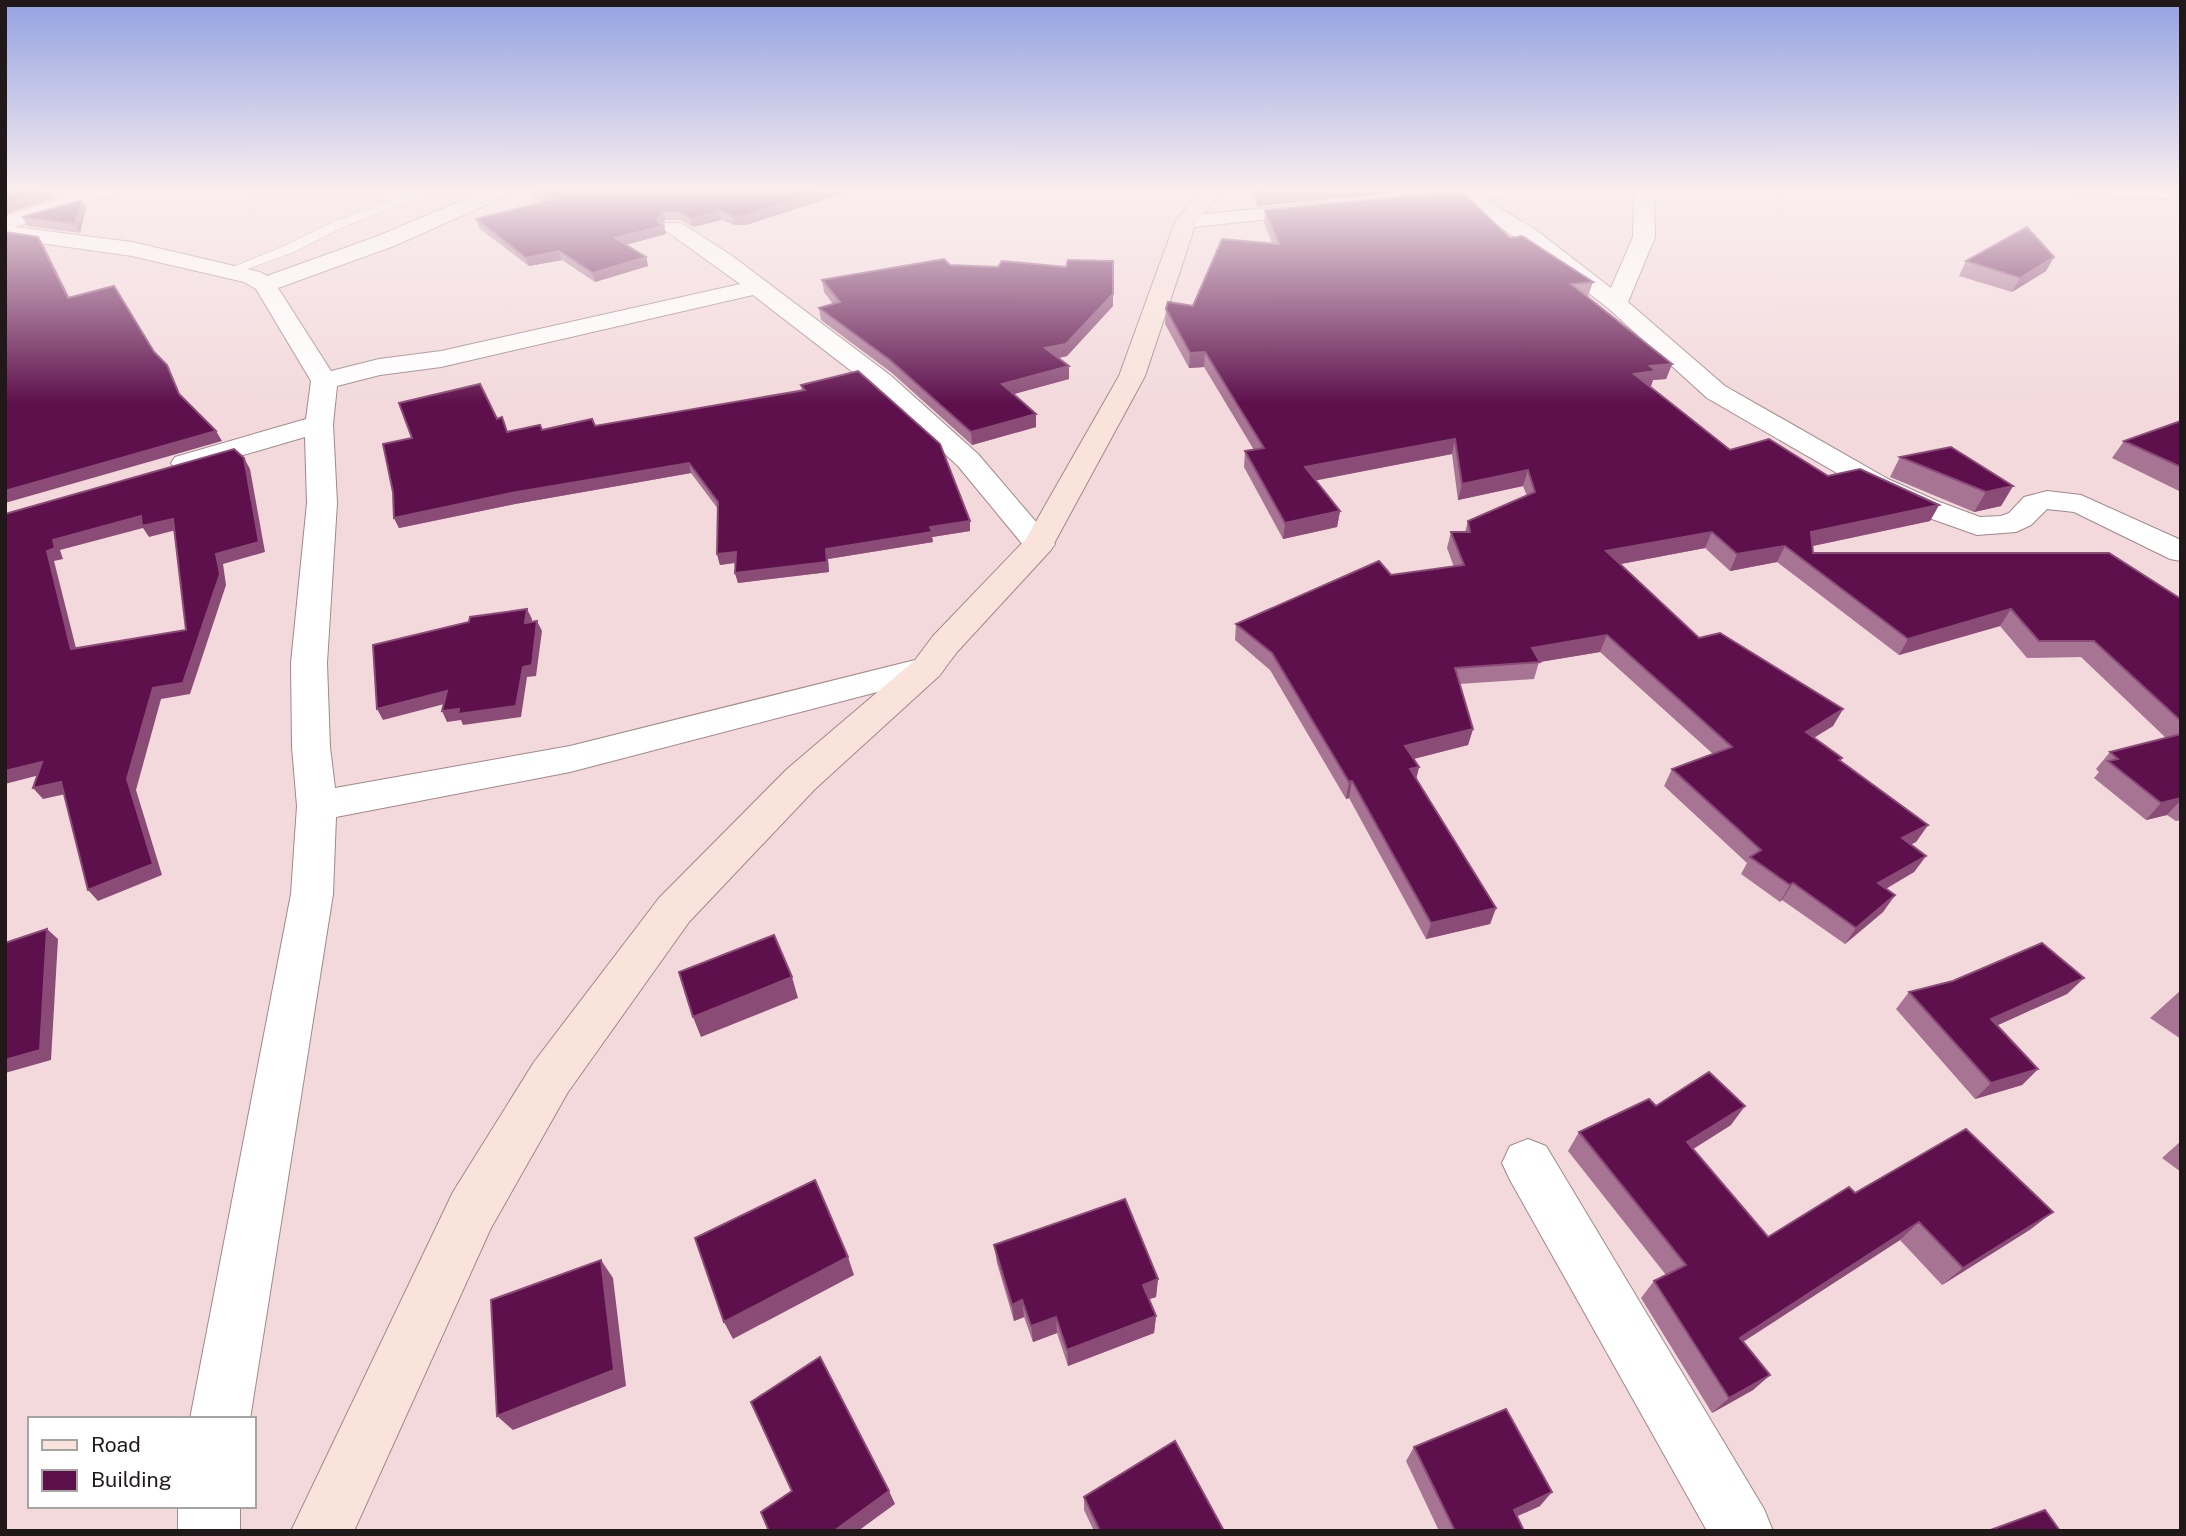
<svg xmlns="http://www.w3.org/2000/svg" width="2186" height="1536" font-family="'Public Sans',sans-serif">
	<rect width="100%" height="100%" fill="#f3d9dc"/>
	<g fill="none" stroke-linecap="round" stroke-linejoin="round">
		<g stroke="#a0888b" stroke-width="1">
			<path id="lane" d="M422,189H439L341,228L294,252L237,273L232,274L225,270L284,246L333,222Z"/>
		</g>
		<g stroke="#a0888b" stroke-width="2">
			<path id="street" d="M91,189H121L118,193L15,227L132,242L260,272L267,276L378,236L489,189H516L513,193L394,246L278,288L331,371L379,359L441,351L740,284L662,228L665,223H681L731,255L890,375L978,454L1055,544L1050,551L1039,553L1028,551L958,466L872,387L753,295L441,367L380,375L337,386L333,424L337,503L327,663L330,747L335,788L570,746L927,657L939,660L945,668L939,676L570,772L336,817L333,894L250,1419H190L291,894L297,806L292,747L291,663L307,503L305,437L185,472L175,469L171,463L175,457L306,419L311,381L256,289L244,282L132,256L5,238V216Z
				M1456,189H1531L1528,193L1484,199L1536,230L1611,288L1633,237L1634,189H1654L1655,237L1628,302L1725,386L1888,479L1937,501L1980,517L2001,516L2009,513L2024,497L2047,491L2081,495L2181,540V561L2170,559L2074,512L2047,509L2031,525L2016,532L1977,535L1915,513L1868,491L1707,398L1608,308L1520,240L1459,201L1449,199L1446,195L1449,191Z
				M2072,189H2181V200L2082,195L2075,193Z
				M1316,203L1323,205L1326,209L1323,213L1186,228L1179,226L1175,222L1179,218L1186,216Z
				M1528,1139L1546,1146L1764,1509L1773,1531H1707L1510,1180L1502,1163L1510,1146Z
				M178,1506H240V1531H178Z"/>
		</g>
		<g stroke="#a0888b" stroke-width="2">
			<path id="secondary" d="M1202,189H1223L1196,223L1145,376L1050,551L957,652L939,676L815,789L689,922L568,1092L491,1228L354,1531H291L453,1192L534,1062L659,898L787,769L915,660L933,636L1026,539L1119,376L1175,222Z"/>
		</g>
		<use href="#lane" fill="#fff" fill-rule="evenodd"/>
		<use href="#street" fill="#fff" fill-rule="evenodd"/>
		<use href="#secondary" fill="#f9e3db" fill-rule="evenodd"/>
	</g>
	<path fill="#a87494" d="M534,189H857L746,225H735L721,220L693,227L681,220H665L662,224L666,234L626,245L646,257L648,266L595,282L562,260L529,266L479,228L476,219L543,202L532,199L530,190Z
		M1250,189H1434L1257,206Z
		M82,200L86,208L80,233L27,226L22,217Z
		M1265,210L1510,238L1593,282L1588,296H1587L1672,364L1666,379L1653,380L1651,386H1649L1730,450L1939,505L1930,521L1813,546V553L2181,599V820L2176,821L2167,815L2146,820L2094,778L2099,772L2096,769L2110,752L2166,738L2081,657L2027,658L2000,626L1899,655L1777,562L1730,571L1705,548L1620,564L1699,638L1843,709L1833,726L1814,738L1841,761L1928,825L1916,842L1911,844L1926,856L1914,872L1886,889L1895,895L1883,912L1845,944L1782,900L1780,902L1741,874L1747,863L1664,786L1672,769L1713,754L1600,652L1539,662L1534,679L1459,684L1473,729L1468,745L1414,759L1419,767L1416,779L1496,908L1490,924L1426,939L1349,798L1346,799L1270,670L1235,640L1236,624L1391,575L1454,567L1447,548L1451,532H1465L1468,521L1527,496L1523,486L1458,500L1452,454L1315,480L1340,511L1337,527L1283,539L1244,467L1245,451L1254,450L1204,367L1189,368L1165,324L1166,309L1193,306L1272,243L1264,223Z
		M2054,257L2046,271L2012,292L1959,276L1966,261Z
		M950,265L1113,306L1067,356L1058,358L1069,366V379L1013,394L1036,427L972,445L892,373L821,320L819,308L833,304L824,292L822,280Z
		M801,385L970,521V531L932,537L933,542L828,559L829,572L738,583L735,573L736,563L720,565L717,554L718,509L691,473L515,504L399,528L394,518L497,419L508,432L595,426L802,391Z
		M2181,421V492L2112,458L2124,441Z
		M1900,457L2013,486L2001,506L1974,512L1890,477Z
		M2084,978L2067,994L1997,1025L2038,1069L2022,1085L1975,1099L1896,1009L1909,992Z
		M2181,990V1039L2150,1018Z
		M1656,1106L1731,1125L1693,1149L1768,1237L1855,1193L2031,1229L1942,1285L1900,1240L1743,1342L1770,1375L1753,1390L1712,1413L1641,1298L1654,1281L1666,1275L1568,1151L1579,1132Z
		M2181,1141V1172L2162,1158Z
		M994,1245L1158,1279L1156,1297L1149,1299L1156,1316L1154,1333L1068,1366L1057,1333L1033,1342L1024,1317L1014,1321L997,1263Z
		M1414,1447L1540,1506L1517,1516L1524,1531H1439L1406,1461Z
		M1084,1497L1224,1531H1094L1084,1510Z"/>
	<path fill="#8a4c77" d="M830,189H857L746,225H735L733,217Z
		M1300,189H1434L1257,206L1258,193Z
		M49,190L54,198L5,214V204Z
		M82,200L86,208L80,233L75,224Z
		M720,211L721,220L693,227L691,219Z
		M663,212L665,220L661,227L664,226L666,234L617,247L615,238L657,220Z
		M38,237L44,246L74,307L68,298Z
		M559,251L562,260L529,266L526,258Z
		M646,257L648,266L595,282L593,273Z
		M2054,257L2046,271L2012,292L2020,278Z
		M1113,294V306L1067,356L1046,361L1045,348Z
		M1205,352L1204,367L1189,368L1190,353Z
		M1672,364L1666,379L1653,380L1651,386L1629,389L1634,374L1650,366Z
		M1069,366V379L1003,397L1002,384Z
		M1036,414V427L972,445L971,432Z
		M216,431L222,441L5,503V491Z
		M1455,439L1452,454L1303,483L1305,467Z
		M244,458L250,469L265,552L223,564L226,585L190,694L161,699L136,790L162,875L98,901L88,890L127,779L153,688L183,683L216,554Z
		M689,463L691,473L515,504L399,528L394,518L511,493Z
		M1528,470L1523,486L1458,500L1462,484Z
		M2013,486L2001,506L1974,512L1986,492Z
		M1939,505L1930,521L1803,548L1811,532Z
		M1340,511L1337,527L1283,539L1285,523Z
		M141,516L173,519L180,529L149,537L143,528L60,550L63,559L54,561L79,660L71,649L47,551L53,540Z
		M970,521V531L932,537L933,542L828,559L829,572L738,583L735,573L826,549L930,527Z
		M1712,532L1705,548L1600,568L1606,551Z
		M1785,546L1777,562L1730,571L1737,554Z
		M736,552L738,562L720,565L717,554Z
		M527,609L532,619L529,633L525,623Z
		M2011,609L2000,626L1899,655L1908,639Z
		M537,621L542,631L536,676L527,677L521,717L463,725L461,720L447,722L442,711L523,667Z
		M1607,635L1600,652L1534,663L1532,648Z
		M447,691L452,702L383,720L377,709Z
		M1843,709L1833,726L1796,748L1806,732Z
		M1473,729L1468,745L1401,762L1405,746Z
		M42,762L51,772L5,784V771Z
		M1419,767L1415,784L1410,769Z
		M1352,781L1349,798L1346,799L1349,782Z
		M61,782L70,793L43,799L33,788Z
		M2181,798V800L2167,815L2146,820L2161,803Z
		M1928,825L1916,842L1890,855L1902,838Z
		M1926,856L1914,872L1866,900L1878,883Z
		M1793,883L1782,900L1780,902L1790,885Z
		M1895,895L1883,912L1845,944L1856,928Z
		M1496,908L1490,924L1426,939L1431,923Z
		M47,929L58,939L51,1060L5,1073V1060Z
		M792,977L798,998L701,1037L693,1017Z
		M2084,978L2067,994L1976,1035L1991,1019Z
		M2038,1069L2022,1085L1975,1099L1991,1083Z
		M1745,1106L1731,1125L1674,1161L1687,1142Z
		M2053,1212L2031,1229L1942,1285L1963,1268Z
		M1919,1222L1900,1240L1724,1354L1740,1338Z
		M848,1257L854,1275L733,1339L724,1322Z
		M601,1260L613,1278L626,1386L513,1430L497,1416Z
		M1158,1279L1156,1297L1141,1302L1143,1285Z
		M1022,1300L1024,1317L1014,1321L1012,1305Z
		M1156,1316L1154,1333L1068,1366L1067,1350Z
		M1056,1317L1057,1333L1033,1342L1031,1326Z
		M1770,1375L1753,1390L1712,1413L1729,1398Z
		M889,1491L895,1504L858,1531H834Z
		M1552,1492L1540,1506L1502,1523L1514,1510Z"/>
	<path fill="#5d104c" stroke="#8a4c77" stroke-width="2" fill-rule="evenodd" d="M5,189H47L49,190L5,204Z
		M534,189H830L744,216L733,217L720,211L691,219L679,212H663L657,220L664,226L615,238L646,257L593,273L559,251L526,258L476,219L555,199L530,190Z
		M1257,189H1300L1258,193Z
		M1461,191L1510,238L1522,236L1593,282L1571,284L1672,364L1650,366L1656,371L1634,374L1730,450L1769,439L1828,476L1860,469L1939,505L1811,532L1813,553H2109L2181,599V721L2094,641H2039L2011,609L1908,639L1785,546L1737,554L1712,532L1606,551L1699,638L1720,633L1843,709L1806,732L1842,758L1839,760L1928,825L1902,838L1926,856L1878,883L1895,895L1856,928L1793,883L1790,885L1750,857L1761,850L1672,769L1732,747L1607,635L1532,648L1540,662L1455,668L1473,729L1405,746L1419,767L1410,769L1496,908L1431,923L1352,781L1349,782L1272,653L1236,624L1379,561L1391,575L1464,565L1451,532H1470L1468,521L1535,492L1528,470L1462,484L1455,439L1305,467L1340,511L1285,523L1245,451L1264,448L1205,352L1190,353L1166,309L1168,302L1193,306L1222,239L1279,244L1265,210Z
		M82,200L75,224L22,217Z
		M2027,227L2054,257L2020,278L1966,261Z
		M5,232L38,237L68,298L114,286L154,352L167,365L179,394L216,431L5,491Z
		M944,259L950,265L998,267L1002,261L1066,267L1068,260L1113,261V294L1066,344L1045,348L1069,366L1002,384L1036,414L971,432L890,360L819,308L840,302L822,280Z
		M858,371L940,444L970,521L930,527L932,532L826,549L827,562L735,573L736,552L717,554L718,502L689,463L511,493L394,518L393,492L383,444L412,438L399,403L480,384L497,419L502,417L507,432L540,425L542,430L592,419L595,426L805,390L801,385Z
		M2181,421V467L2124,441Z
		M1951,447L2013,486L1986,492L1900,457Z
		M234,449L244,458L259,542L216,554L220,574L183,683L153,688L127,779L153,864L88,890L61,782L33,788L42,762L5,771V514ZM141,516L142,526L173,519L186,630L71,649L47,551L55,548L53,540Z
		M527,609L525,623L537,621L532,665L523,667L516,706L458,714L459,709L442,711L447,691L377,709L373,645L469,622L470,617Z
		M2181,734V798L2161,803L2108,761L2118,759L2110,752Z
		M47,929L40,1050L5,1060V943Z
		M774,935L792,977L693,1017L679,972Z
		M2042,943L2084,978L1991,1019L2038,1069L1991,1083L1909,992L1953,981Z
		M1709,1072L1745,1106L1687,1142L1768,1237L1849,1187L1855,1193L1966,1129L2053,1212L1963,1268L1919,1222L1740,1338L1770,1375L1729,1398L1654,1281L1686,1265L1579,1132L1649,1099L1656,1106Z
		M815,1180L848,1257L724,1322L695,1238Z
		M1125,1199L1158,1279L1143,1285L1156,1316L1067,1350L1056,1317L1031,1326L1022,1300L1012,1305L994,1245Z
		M601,1260L614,1370L497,1416L491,1300Z
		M820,1357L889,1491L834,1531H769L761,1512L792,1491L751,1402Z
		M1506,1409L1552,1492L1514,1510L1524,1531H1455L1414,1447Z
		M1175,1441L1224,1531H1100L1084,1497Z
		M2045,1510L2060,1531H1988Z"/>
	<linearGradient id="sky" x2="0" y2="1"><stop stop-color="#93a2e2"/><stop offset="0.47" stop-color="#faeeef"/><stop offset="1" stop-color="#faeeef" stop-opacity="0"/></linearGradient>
	<rect width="2186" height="404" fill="url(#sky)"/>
	<rect width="2186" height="1536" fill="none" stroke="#211819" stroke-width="14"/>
	<rect x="28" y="1417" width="228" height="91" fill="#ffffff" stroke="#a6a3a3" stroke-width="2"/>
	<rect x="42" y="1440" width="35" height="10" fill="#f9e3db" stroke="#a6a3a3" stroke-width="2"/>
	<text x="91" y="1452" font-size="21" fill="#211819">Road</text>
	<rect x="42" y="1470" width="35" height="21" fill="#5d104c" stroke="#a6a3a3" stroke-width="2"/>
	<text x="91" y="1487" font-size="21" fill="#211819">Building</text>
</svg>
